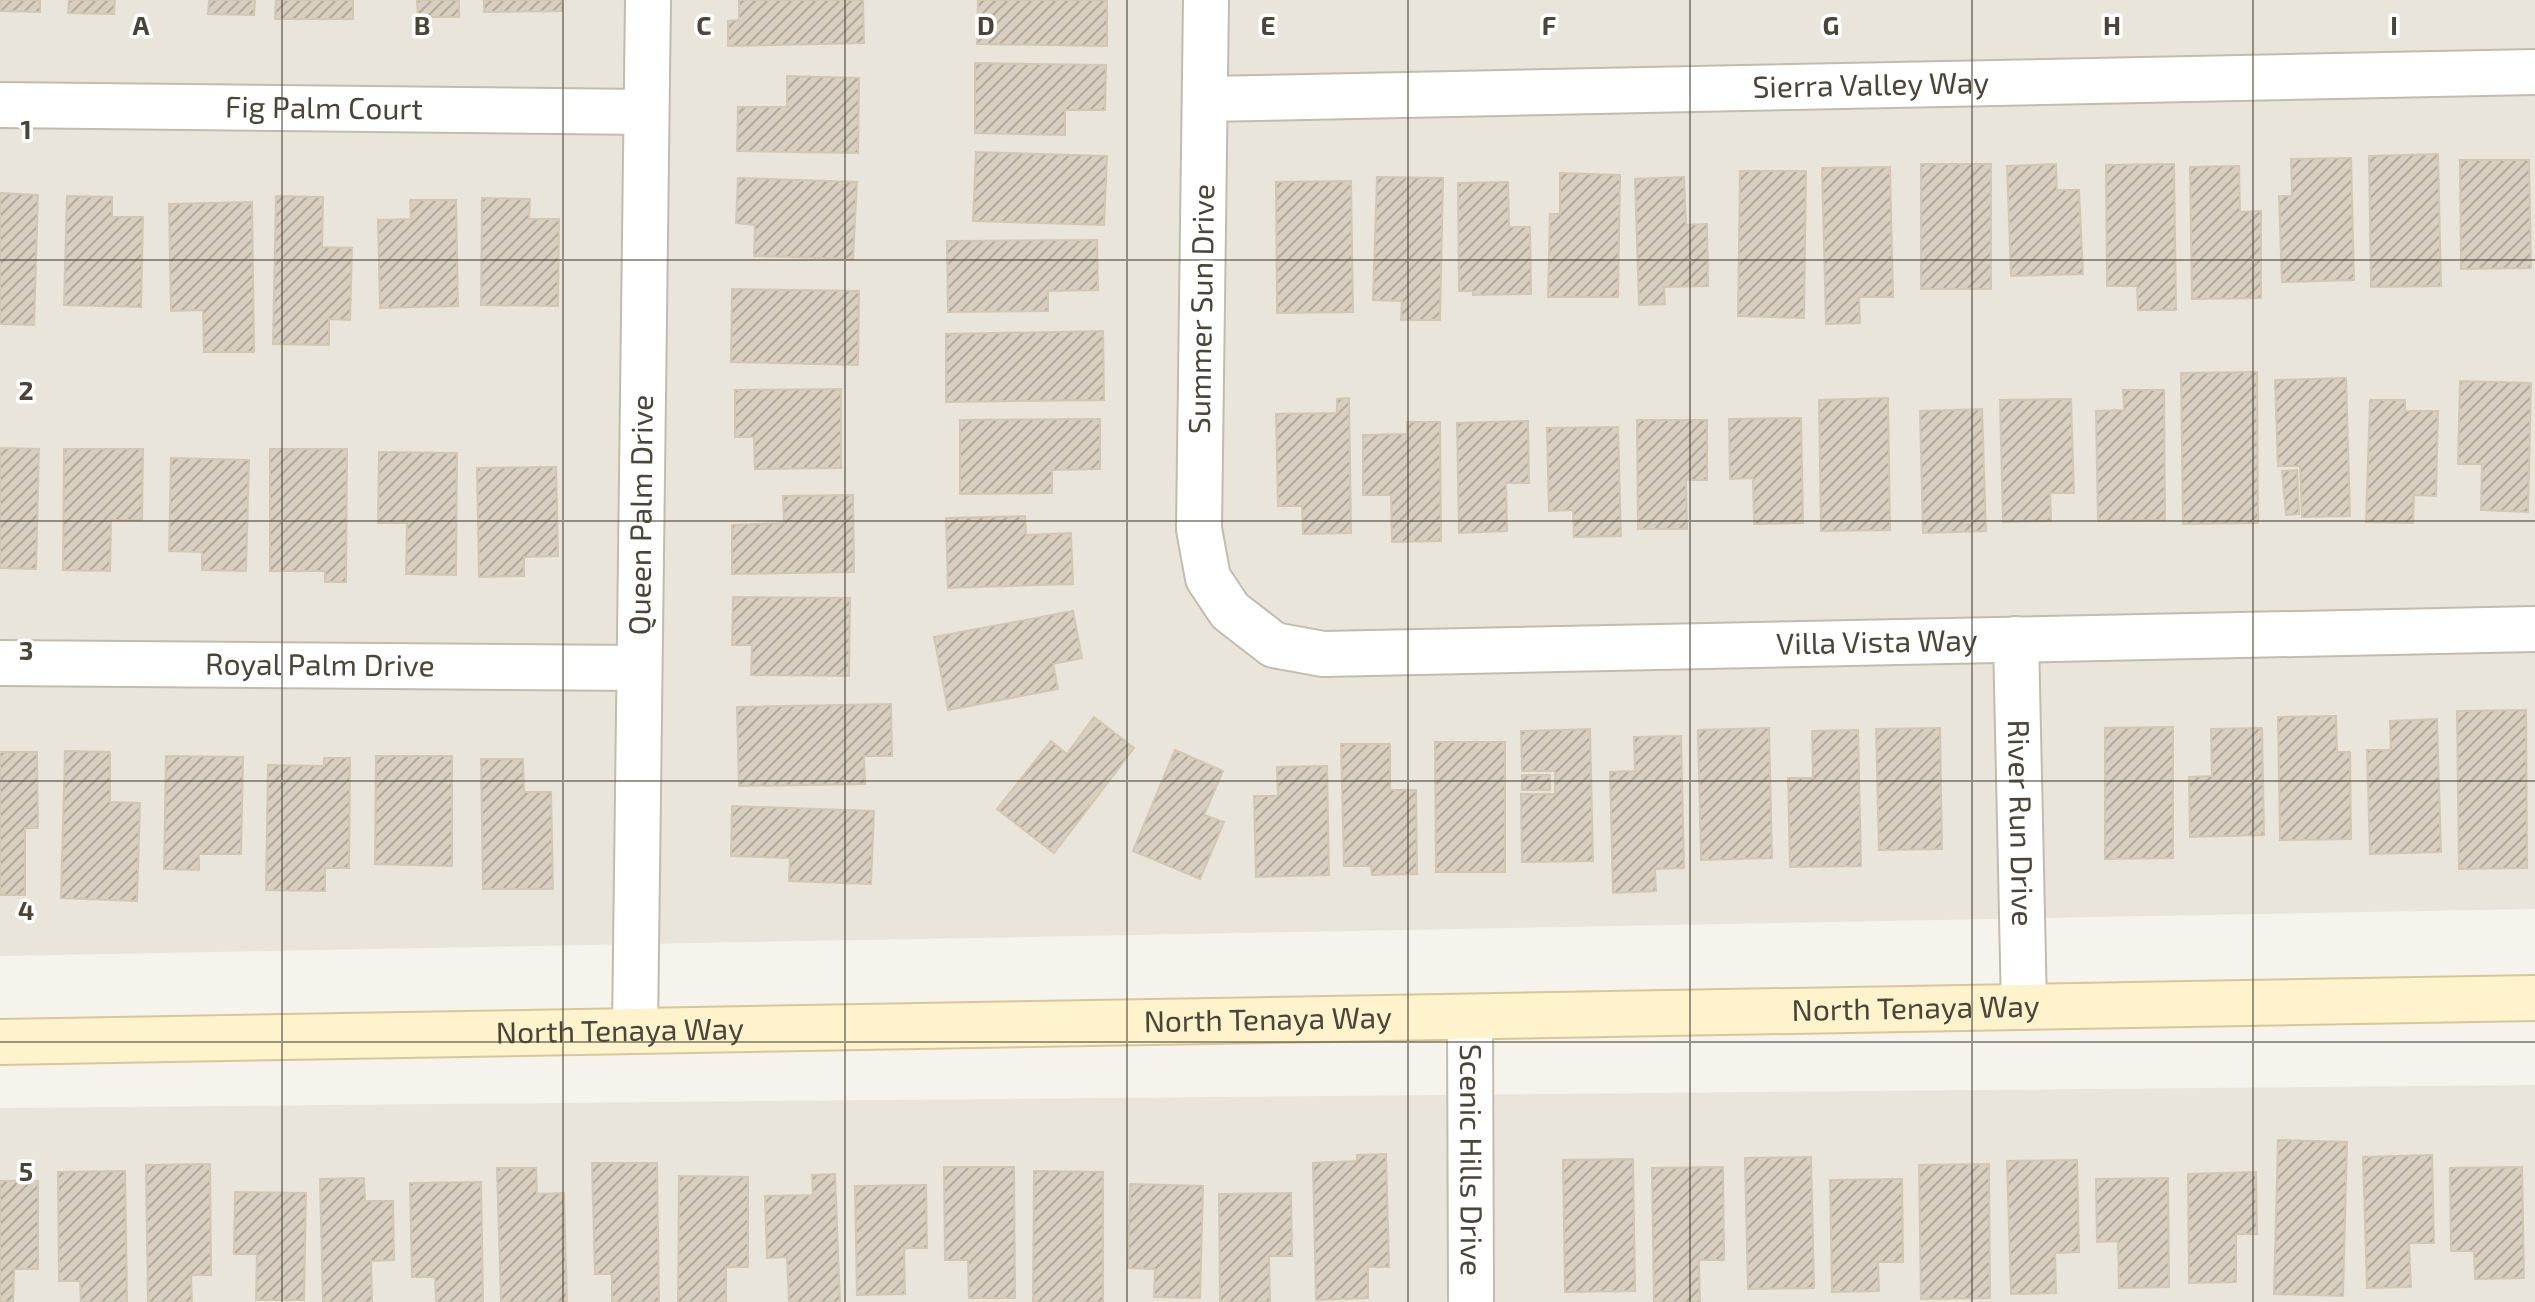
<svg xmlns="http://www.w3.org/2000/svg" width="2535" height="1302" font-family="'Exo 2',sans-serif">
	<defs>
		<pattern id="building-hatch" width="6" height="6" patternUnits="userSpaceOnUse" patternTransform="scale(2)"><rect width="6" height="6" fill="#d8cfc1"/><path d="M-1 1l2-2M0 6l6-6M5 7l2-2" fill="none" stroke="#b1aa9e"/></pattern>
	</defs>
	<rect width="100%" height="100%" fill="#f6f3ec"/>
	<path fill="#eae5da" d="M0,0H2535V909L0,956Z
		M2535,1085V1302H0V1108Z"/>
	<path fill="url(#building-hatch)" stroke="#d3c7b4" stroke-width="2" d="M1,0H40V12L0,11Z
		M69,0H115L114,14L68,13Z
		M209,0H255L254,15L208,14Z
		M276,0H353V19H275Z
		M417,0H459V17H418Z
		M484,0H562V11L484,12Z
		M739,0H863L864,43L728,46V21L739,20Z
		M978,0H1107V46L977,44Z
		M975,63L1106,65L1105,110H1065V135L975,133Z
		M787,76L859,78L858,153L737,151L738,107H787Z
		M976,152L1107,156L1104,225L973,221Z
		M2438,154L2441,286L2371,287L2369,156Z
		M2351,158L2354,280L2282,282L2279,196H2292L2291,159Z
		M2460,160H2529L2531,268L2461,269Z
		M1921,164H1991V289H1921Z
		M2056,164L2057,190H2079L2083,274L2011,276L2007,166Z
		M2174,164L2176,310H2138L2137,286H2107L2106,165Z
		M2239,166L2240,212L2261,211V298L2192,299L2190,167Z
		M1890,167L1893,297H1859L1860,323L1826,324L1822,168Z
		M1740,171H1806L1804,318L1738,316Z
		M1560,173L1620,175L1618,297H1548L1550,214H1560Z
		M1377,177L1443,178L1440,320H1401L1402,301L1373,300Z
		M1684,177L1686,225L1707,224L1708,286L1664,287L1665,304L1639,305L1635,179Z
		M738,178L857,182L853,259L754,256L755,225L736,223Z
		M1351,181L1353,312L1277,313L1276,182Z
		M1508,182L1509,227H1530L1531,294L1473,295V291H1459L1458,183Z
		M0,193L38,195L34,325L0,324Z
		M67,196L112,197V217H143L141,307L64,305Z
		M276,196L323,197L322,247L352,248L350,320L329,319V345L273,344Z
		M482,198L530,199L529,219H559L558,306L481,305Z
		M410,200H456L458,306L380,308L378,220L411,219Z
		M252,202L254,352H204L203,310L171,311L169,204Z
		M1097,240L1098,290L1048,291V311L948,312L947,241Z
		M732,289L859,291L858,365L731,362Z
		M1103,331L1104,400L946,402V334Z
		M2257,372L2258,523L2183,524L2181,373Z
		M2346,378L2350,516L2302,517L2300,466H2278L2275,380Z
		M2460,381L2531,383L2528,512L2481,510L2482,464H2458Z
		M841,389V468L755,469L754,437H735V390Z
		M2123,390H2164L2165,520L2098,521L2096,411L2124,410Z
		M1349,398L1351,533L1303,534L1302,506H1278L1276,414L1337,413V399Z
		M1888,398L1890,530L1821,531L1819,400Z
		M2071,399L2074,493H2050L2051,521L2003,522L2000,400Z
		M2370,400H2405V411H2438L2436,496L2414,495L2413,523L2366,522Z
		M1982,409L1986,531L1923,533L1920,411Z
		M1801,418L1803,523L1754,524L1753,478L1730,479L1729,419Z
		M1100,419V469L1052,470V493L960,494V420Z
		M1637,420H1707V480H1686L1687,529H1638Z
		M1528,421L1529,483H1506L1507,531L1459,533L1457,423Z
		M1407,422H1440L1441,541L1392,542L1391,495H1363V435L1407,434Z
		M1618,427L1621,536L1574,537L1573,510L1549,511L1547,428Z
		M0,448L39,449L36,569L0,568Z
		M64,449H143L142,520H111L110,571L63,570Z
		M270,449H347L346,582H325V571H270Z
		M379,452L457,453L456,575L406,574L407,523H378Z
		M171,458L249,460L246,571L202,570V552L169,551Z
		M556,467L558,556L524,557V576L479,577L477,468Z
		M2297,470L2299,514L2286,515L2282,471Z
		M853,495L854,572L732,574V525L784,523L783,496Z
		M1025,516L1026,535L1071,533L1073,584L948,588L946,518Z
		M733,597L850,598L849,676L751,675L752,645H732Z
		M1073,611L1082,658L1053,664L1058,689L948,710L934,637Z
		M891,704L892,756H864L865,784L739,786L737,707Z
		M2526,710L2527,868L2459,869L2457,711Z
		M2336,716L2337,752H2350L2351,839L2280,840L2278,717Z
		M1094,717L1134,748L1054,853L997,809L1051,741L1067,754Z
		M2437,719L2441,852L2370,854L2367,750H2391L2390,721Z
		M2173,727V858L2105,859V728Z
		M1769,728L1772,858L1701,860L1698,730Z
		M1940,728L1942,849L1879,850L1876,729Z
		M2262,728L2264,835L2190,837L2189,777L2212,776L2211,729Z
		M1590,729L1593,861L1522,862L1521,794H1555V771H1522L1521,731Z
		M1858,730L1861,866L1790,867L1788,778H1813L1812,731Z
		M1681,736L1684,868L1655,869L1656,891L1613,893L1610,772L1635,771L1634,737Z
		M1435,742H1505V872H1436Z
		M1341,744H1390V790H1416L1417,874L1372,875L1371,866H1344Z
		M1175,750L1223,771L1204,815L1224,822L1200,879L1133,851Z
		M65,751L110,752V802L140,803L137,901L61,898Z
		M0,752H37L38,828H25V895H0Z
		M166,756L243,757L241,854H199V870L164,869Z
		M376,756H452V866L375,864Z
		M324,758H350L349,868H325V891L266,890L268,765L324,766Z
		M481,759H523L524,792H551L553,889H483Z
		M1327,766L1329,875L1256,877L1254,796H1278L1277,767Z
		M1522,775H1550V790H1522Z
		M732,806L874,811L871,884L789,881L790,858L731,856Z
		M2278,1140L2347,1142L2343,1296L2274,1294Z
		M1386,1154L1389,1267H1368V1298L1316,1300L1313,1163L1357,1161V1155Z
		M2432,1155L2434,1243H2409L2411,1287L2367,1288L2363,1157Z
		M1811,1157L1814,1288L1748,1289L1745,1158Z
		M1633,1159L1635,1291L1565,1292L1563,1160Z
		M2077,1160L2079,1252L2055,1253L2056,1293L2011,1294L2007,1161Z
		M592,1163H657L659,1302H612V1274H595Z
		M210,1164L211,1275H191L192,1302H148L146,1165Z
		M1989,1164L1990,1298L1921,1299L1919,1165Z
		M944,1167H1014L1015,1298H969L968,1260H945Z
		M1723,1167L1724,1260H1699L1700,1302H1654L1652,1168Z
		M2522,1167L2524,1278L2475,1279L2474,1251H2451L2450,1168Z
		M497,1168H536L537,1194L564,1193L567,1302H501Z
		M125,1171L127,1302H81L80,1281H59L58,1172Z
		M1034,1171L1103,1172V1302H1033Z
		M2256,1172L2257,1234H2236V1282L2189,1283L2188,1174Z
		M835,1174L840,1302H789L787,1257L767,1258L765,1196L813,1195L812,1175Z
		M679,1176L748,1177V1267H726V1302H678Z
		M364,1178L365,1201H393L394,1260L371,1261L372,1302H323L320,1179Z
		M2168,1178L2169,1287L2119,1288L2118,1241L2097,1242L2096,1179Z
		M1902,1179L1903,1262H1878L1879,1291L1832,1292L1830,1180Z
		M0,1181H38V1269H14L13,1302H0Z
		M481,1182L483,1302H436L435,1277H412L410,1183Z
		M1130,1184L1203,1186L1200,1298L1154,1297L1155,1269L1128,1268Z
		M926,1185L927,1248H904L905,1294L857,1295L855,1186Z
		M235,1192L306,1193L304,1300H256L257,1254H234Z
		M1291,1193L1292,1256H1269L1270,1302H1220L1219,1194Z"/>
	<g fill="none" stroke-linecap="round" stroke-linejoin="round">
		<g stroke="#c2bbae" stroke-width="48">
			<g id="minor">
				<path id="s1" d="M1206,0L1199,529L1208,578L1230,611L1274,645L1323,654L2535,629"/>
				<path id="s2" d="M1205,99L2535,72"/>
				<path id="s3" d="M0,105L646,112"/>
				<path id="s4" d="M2016,639L2024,1007"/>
				<path id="s5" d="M0,663L639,668"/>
				<path id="s6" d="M1470,1018L1471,1302"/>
				<path id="s7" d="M635,1031L648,0"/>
			</g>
		</g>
		<g stroke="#d6c79b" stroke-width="48">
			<g id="secondary">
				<path id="s8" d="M0,1042L2535,998"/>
			</g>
		</g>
		<use href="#minor" stroke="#fff" stroke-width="44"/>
		<use href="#secondary" stroke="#fff3cd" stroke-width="44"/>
	</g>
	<path fill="none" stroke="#4b4439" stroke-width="2" stroke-opacity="0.55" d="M282,0V1302M563,0V1302M845,0V1302M1127,0V1302M1408,0V1302M1690,0V1302M1972,0V1302M2253,0V1302M0,260H2535M0,521H2535M0,781H2535M0,1042H2535"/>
	<g text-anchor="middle" stroke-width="7" stroke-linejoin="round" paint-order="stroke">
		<g font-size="30" fill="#4b4439" stroke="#fff">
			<text dy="10" stroke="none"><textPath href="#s2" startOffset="666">Sierra Valley Way</textPath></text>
			<text dy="10" stroke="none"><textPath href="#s3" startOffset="324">Fig Palm Court</textPath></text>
			<text transform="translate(1202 309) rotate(-89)" y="10">Summer Sun Drive</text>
			<text dy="10" stroke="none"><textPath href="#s7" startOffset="516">Queen Palm Drive</textPath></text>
			<text dy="10" stroke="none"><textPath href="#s1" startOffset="1278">Villa Vista Way</textPath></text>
			<text dy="10" stroke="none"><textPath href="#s5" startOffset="320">Royal Palm Drive</textPath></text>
			<text dy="10" stroke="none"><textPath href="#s4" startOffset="184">River Run Drive</textPath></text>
			<text dy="10" stroke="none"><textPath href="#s8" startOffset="1916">North Tenaya Way</textPath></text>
			<text dy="10" stroke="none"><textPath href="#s8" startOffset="1268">North Tenaya Way</textPath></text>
			<text dy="10" stroke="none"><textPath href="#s8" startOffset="620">North Tenaya Way</textPath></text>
			<text dy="10" stroke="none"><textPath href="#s6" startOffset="142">Scenic Hills Drive</textPath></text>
		</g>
	</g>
	<g font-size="26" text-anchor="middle" font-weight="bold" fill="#4b4439" stroke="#fff" stroke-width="7" stroke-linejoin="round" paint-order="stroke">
		<text x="141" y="35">A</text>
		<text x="422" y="35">B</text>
		<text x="704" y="35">C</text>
		<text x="986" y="35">D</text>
		<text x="1268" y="35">E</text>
		<text x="1549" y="35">F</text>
		<text x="1831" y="35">G</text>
		<text x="2112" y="35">H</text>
		<text x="2394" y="35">I</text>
		<text x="26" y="139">1</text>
		<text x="26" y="400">2</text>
		<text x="26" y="660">3</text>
		<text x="26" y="920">4</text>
		<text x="26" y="1181">5</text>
	</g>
</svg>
